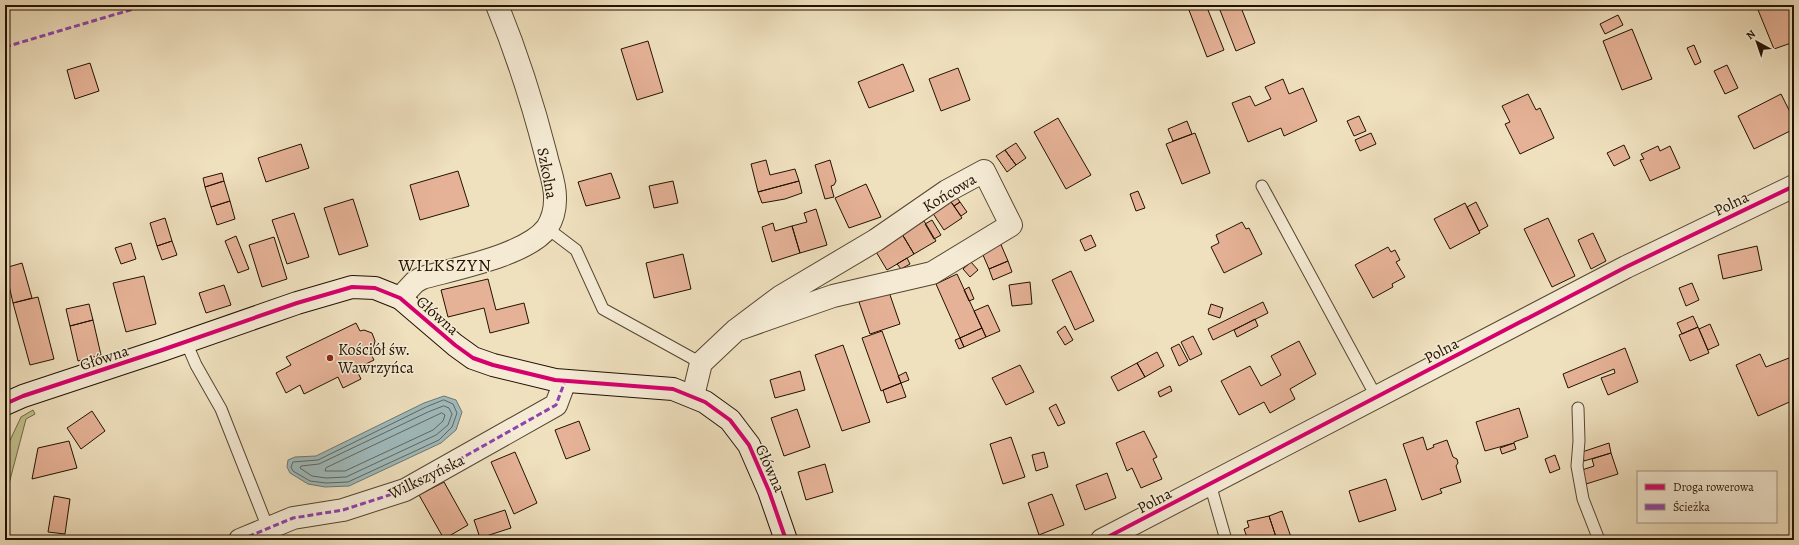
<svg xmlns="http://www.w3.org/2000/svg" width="1799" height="545" font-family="Alegreya,serif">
	<rect width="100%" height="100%" fill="#efe0be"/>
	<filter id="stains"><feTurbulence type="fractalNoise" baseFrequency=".005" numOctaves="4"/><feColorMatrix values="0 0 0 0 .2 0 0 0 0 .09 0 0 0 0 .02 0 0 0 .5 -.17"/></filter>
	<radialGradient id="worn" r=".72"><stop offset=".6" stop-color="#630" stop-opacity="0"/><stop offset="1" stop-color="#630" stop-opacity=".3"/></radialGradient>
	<path fill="#c0c08c" stroke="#716946" d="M33,410L35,414L26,419L5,499V451L21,417Z"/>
	<path fill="#9fbabc" stroke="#6d7771" d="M444,396L456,400L462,412L456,430L441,443L349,486L325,487L308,484L290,473L287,467L288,460L295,457L316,456L424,403Z"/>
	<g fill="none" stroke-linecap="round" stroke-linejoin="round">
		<path stroke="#60665e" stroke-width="1" d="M444,400L453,404L457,413L452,427L439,440L348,482L326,483L310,481L293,471L291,467L293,462L318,460L426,407Z
			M444,406L449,408L452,414L448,425L436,435L346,477L326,478L312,476L300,468L301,466L319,464L428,412Z
			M442,413L445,415L443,421L433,430L345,471H325L326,468Z"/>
	</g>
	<path fill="#e6b297" stroke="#221200" d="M1187,5H1206L1224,50L1207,57Z
		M1218,5H1240L1255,43L1236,51Z
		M1756,5H1794V42L1774,49Z
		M1618,15L1623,25L1605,34L1600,24Z
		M1632,29L1652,79L1622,90L1603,41Z
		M648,41L663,92L637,100L621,49Z
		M1694,45L1701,62L1695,65L1687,48Z
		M90,63L99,91L75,99L67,70Z
		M903,64L914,91L869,108L858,82Z
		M1727,65L1738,88L1725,94L1714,71Z
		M958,68L970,100L941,111L929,79Z
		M1283,79L1289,94L1303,88L1317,121L1284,136L1281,128L1248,142L1232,103L1250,96L1255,106L1271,99L1265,87Z
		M1528,94L1536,110L1540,108L1554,138L1520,154L1505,124L1510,122L1502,106Z
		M1781,94L1794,120V129L1754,149L1738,116Z
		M1359,116L1366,131L1354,136L1347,121Z
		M1058,118L1091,175L1066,189L1034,132Z
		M1187,121L1192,134L1173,141L1168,129Z
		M1195,133L1210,173L1182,184L1166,144Z
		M1371,133L1376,144L1360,151L1355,140Z
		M1016,143L1026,158L1016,165L1005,150Z
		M301,144L309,168L266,182L258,158Z
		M1624,145L1630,158L1614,166L1607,153Z
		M1658,146L1660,151L1670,146L1680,168L1650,181L1640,160L1644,159L1641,154Z
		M1005,150L1016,165L1007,172L996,156Z
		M766,160L770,175L795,169L799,181L758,192L751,164Z
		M830,160L836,181L834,185L831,186L834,197L825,199L815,165Z
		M458,171L469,206L420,220L410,185Z
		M222,173L224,181L205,187L203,178Z
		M611,173L620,198L586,206L578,182Z
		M224,181L230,201L211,207L205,187Z
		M673,181L678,203L654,208L649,186Z
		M799,181L802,193L785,199L762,203L758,192Z
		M866,184L881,217L849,228L835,198Z
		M1138,191L1145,208L1136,211L1130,194Z
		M955,195L960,202L954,206L949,199Z
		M353,199L368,246L339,255L324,208Z
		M949,199L962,218L944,230L932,212Z
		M230,201L235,219L217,225L211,207Z
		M960,202L967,212L961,216L954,206Z
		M1476,202L1488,226L1479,231L1467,207Z
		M1465,203L1480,233L1450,249L1434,219Z
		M816,209L827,245L800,253L792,226L807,222L804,213Z
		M294,213L309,257L287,264L272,220Z
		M165,218L172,241L157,246L150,223Z
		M1548,218L1575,276L1552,287L1524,229Z
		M932,220L941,235L934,239L925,224Z
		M924,221L936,241L914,254L902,234Z
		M1242,222L1246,229L1249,228L1262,254L1224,273L1211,247L1219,243L1216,235Z
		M773,223L775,231L792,226L800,253L772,262L762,227Z
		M1593,233L1606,261L1591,269L1578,240Z
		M902,234L914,254L887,270L875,250Z
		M1091,235L1096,246L1085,251L1080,240Z
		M236,236L249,269L238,273L225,241Z
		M274,237L287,279L262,287L249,245Z
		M999,240L1008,261L989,269L980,248Z
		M172,241L177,255L162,260L157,246Z
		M131,243L136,259L121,264L115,248Z
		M1757,246L1762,270L1723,279L1718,255Z
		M1388,247L1391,252L1395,250L1400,260L1396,262L1405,277L1392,284L1393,287L1373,298L1355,265Z
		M683,254L691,289L654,298L646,263Z
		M907,258L910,264L901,269L897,264Z
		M1008,261L1012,272L993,280L989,269Z
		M971,262L978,270L970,277L963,269Z
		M22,263L32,298L13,303L5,268Z
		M1071,271L1094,321L1075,330L1052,280Z
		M957,274L982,328L960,338L936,284Z
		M144,276L156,324L126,332L113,283Z
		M488,279L496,310L524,303L529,323L490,333L484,308L448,317L441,290Z
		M1030,282L1032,304L1012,306L1009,285Z
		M1692,283L1699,300L1686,306L1679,288Z
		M224,285L231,305L206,313L199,293Z
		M969,287L974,299L969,301L964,290Z
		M889,292L900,324L870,334L859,302Z
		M38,297L54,359L30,365L13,303Z
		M1263,302L1268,313L1213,340L1208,329Z
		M89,304L93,320L70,326L66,309Z
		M1211,304L1223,308L1220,318L1208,314Z
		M988,305L1000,331L986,337L974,311Z
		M1693,316L1698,327L1682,334L1677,323Z
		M1255,319L1258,326L1237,337L1234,330Z
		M93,320L101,355L78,361L70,326Z
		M356,323L360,331L364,330L372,333L375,341L373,349L370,352L374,360L356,369L361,379L343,388L338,377L304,394L300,385L286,393L276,373L291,365L286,357Z
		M1710,324L1719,345L1708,350L1699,329Z
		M1065,326L1073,340L1065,345L1057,332Z
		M1698,327L1709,353L1690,361L1679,335Z
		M982,328L986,337L964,347L960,338Z
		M882,331L901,383L881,391L862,338Z
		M1193,336L1202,354L1190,360L1181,342Z
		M960,338L964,347L959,349L955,340Z
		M1299,341L1316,374L1290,389L1295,399L1270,413L1264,402L1239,415L1221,381L1250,366L1261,386L1281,375L1271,356Z
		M1179,344L1188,361L1179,366L1171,348Z
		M843,345L870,422L842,431L815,355Z
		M1625,348L1638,382L1608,395L1601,378L1615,373L1614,369L1568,388L1563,374Z
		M1157,352L1164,366L1145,377L1137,363Z
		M1760,354L1766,367L1789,358L1794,370V400L1758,416L1736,365Z
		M1137,363L1145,377L1118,391L1111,377Z
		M1020,365L1034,392L1006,405L992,378Z
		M800,371L805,390L775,398L770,380Z
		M906,372L909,380L901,383L898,376Z
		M901,383L906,397L887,403L883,390Z
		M1170,386L1172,391L1160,397L1158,392Z
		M1056,404L1065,423L1058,426L1049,408Z
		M1519,408L1528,437L1514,442V443L1485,451L1476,422Z
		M797,409L810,447L784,456L771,418Z
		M92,411L105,431L81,449L67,428Z
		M579,421L590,450L566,459L555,430Z
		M1144,431L1157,457L1153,459L1162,479L1141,488L1132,468L1127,471L1116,443Z
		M1011,437L1025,477L1003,484L990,444Z
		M1423,437L1427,450L1434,447L1433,445L1447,440L1453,457L1457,459L1458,463L1456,466L1461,482L1440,489L1442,493L1422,500L1403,444Z
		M69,441L77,468L32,479L38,448Z
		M1514,443L1516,449L1502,454L1500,448Z
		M1609,443L1611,453L1584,461L1582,452Z
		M515,452L537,503L514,514L491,462Z
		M1044,452L1048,467L1036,471L1032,455Z
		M1611,453L1618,474L1586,484L1582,470L1594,466L1592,459Z
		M1555,455L1560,469L1550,473L1545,459Z
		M825,464L833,492L806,500L798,472Z
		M1107,473L1116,498L1085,510L1076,485Z
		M1386,479L1396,510L1359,522L1349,491Z
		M444,482L468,525L444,539L419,495Z
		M1052,494L1064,525L1039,535L1028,503Z
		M54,496L70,499L65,534L48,532Z
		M505,510L511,528L480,538L474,520Z
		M1282,511L1292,540H1277L1269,516Z
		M1269,516L1277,540H1248L1244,529L1249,527L1247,521Z
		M1778,535L1779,540H1754L1766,536L1767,539Z"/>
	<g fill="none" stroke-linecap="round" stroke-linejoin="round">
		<g stroke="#554630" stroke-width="13">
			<path id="lane" d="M1262,186L1377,398
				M547,228L576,250L603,309L701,363
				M186,342L196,365L221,409L268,528
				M1578,408L1579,441L1577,466L1583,499L1599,540
				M1210,484L1226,540"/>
		</g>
		<g stroke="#554630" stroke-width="24">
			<path id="street" d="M400,298L415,282L422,278C454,269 527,255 547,228C552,220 555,209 555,200C556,185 549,169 546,155C533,104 517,54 497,5
				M693,396L701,363L736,330L780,297L876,240L947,191L984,171L1011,225L932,273L833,296L736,330
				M240,540L293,518L343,510L405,490L556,405L565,381
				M1102,540L1626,267L1794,186"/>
		</g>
		<g stroke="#221200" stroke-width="24">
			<path id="secondary" d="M5,404L23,396L162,350L297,303L352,287L375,288L400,298L455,345L473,358L493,365L555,380L673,389L705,402L730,420L749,445L769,491L786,540"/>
		</g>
		<use href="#lane" stroke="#f5ebd5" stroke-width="11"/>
		<use href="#street" stroke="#f5ebd5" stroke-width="22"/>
		<use href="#secondary" stroke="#f5ebd5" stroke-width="22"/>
		<path stroke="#8e44ad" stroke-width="3" stroke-dasharray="6 3" stroke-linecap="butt" d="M5,47L147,5
			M240,540L293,518L343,510L405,490L556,405L565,381"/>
		<g stroke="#f5ebd5" stroke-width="6">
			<path id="cycleway" d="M5,404L23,396L162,350L297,303L352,287L375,288L400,298L455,345L473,358L493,365L555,380L673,389L705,402L730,420L749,445L769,491L786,540
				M1102,540L1626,267L1794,186"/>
		</g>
		<use href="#cycleway" stroke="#d6006c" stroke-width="4"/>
	</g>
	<circle fill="#8f2418" stroke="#f5ebd5" stroke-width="1.5" cx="330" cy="358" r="4"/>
	<g text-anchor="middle" stroke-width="3" stroke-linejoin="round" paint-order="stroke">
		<g font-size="16" fill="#221200" stroke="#f5ebd5">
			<text transform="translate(548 173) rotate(79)" y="6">Szkolna</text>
			<text transform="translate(949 192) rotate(-31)" y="6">Końcowa</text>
			<text transform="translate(1731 203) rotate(-26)" y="6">Polna</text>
			<text transform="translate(438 315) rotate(41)" y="6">Główna</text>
			<text transform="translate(1441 350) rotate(-28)" y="6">Polna</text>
			<text transform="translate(104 357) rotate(-18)" y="6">Główna</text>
			<text transform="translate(771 468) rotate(66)" y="6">Główna</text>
			<text transform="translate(426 476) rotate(-26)" y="6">Wilkszyńska</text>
			<text transform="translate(1154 500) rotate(-28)" y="6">Polna</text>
		</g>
		<g font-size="16" fill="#221200" stroke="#f5ebd5" text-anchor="start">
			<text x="338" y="355">Kościół św.<tspan x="338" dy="18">Wawrzyńca</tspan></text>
		</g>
		<g font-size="18" letter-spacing="1" fill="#221200" stroke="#f5ebd5">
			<text x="445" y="271">WILKSZYN</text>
		</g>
	</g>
	<rect width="1799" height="545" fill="none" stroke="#efe0be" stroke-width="20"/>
	<rect x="6" y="6" width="1787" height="533" fill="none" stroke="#221200" stroke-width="2"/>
	<rect x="10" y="10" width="1779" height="525" fill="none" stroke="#221200"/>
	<rect x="1637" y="471" width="140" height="52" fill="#f5ebd5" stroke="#a19480"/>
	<rect x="1645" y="484" width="20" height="6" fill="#d6006c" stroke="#a19480"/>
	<text x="1673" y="491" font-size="12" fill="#221200">Droga rowerowa</text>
	<rect x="1645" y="504" width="20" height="6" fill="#8e44ad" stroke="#a19480"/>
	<text x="1673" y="511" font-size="12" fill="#221200">Ścieżka</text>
	<g transform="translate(1757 42) rotate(320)" stroke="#f5ebd5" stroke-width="3" paint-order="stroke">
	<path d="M0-3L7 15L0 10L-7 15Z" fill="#221200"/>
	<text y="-6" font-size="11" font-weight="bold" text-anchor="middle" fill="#221200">N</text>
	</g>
	<rect width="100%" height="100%" filter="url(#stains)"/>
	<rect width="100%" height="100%" fill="url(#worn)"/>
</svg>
